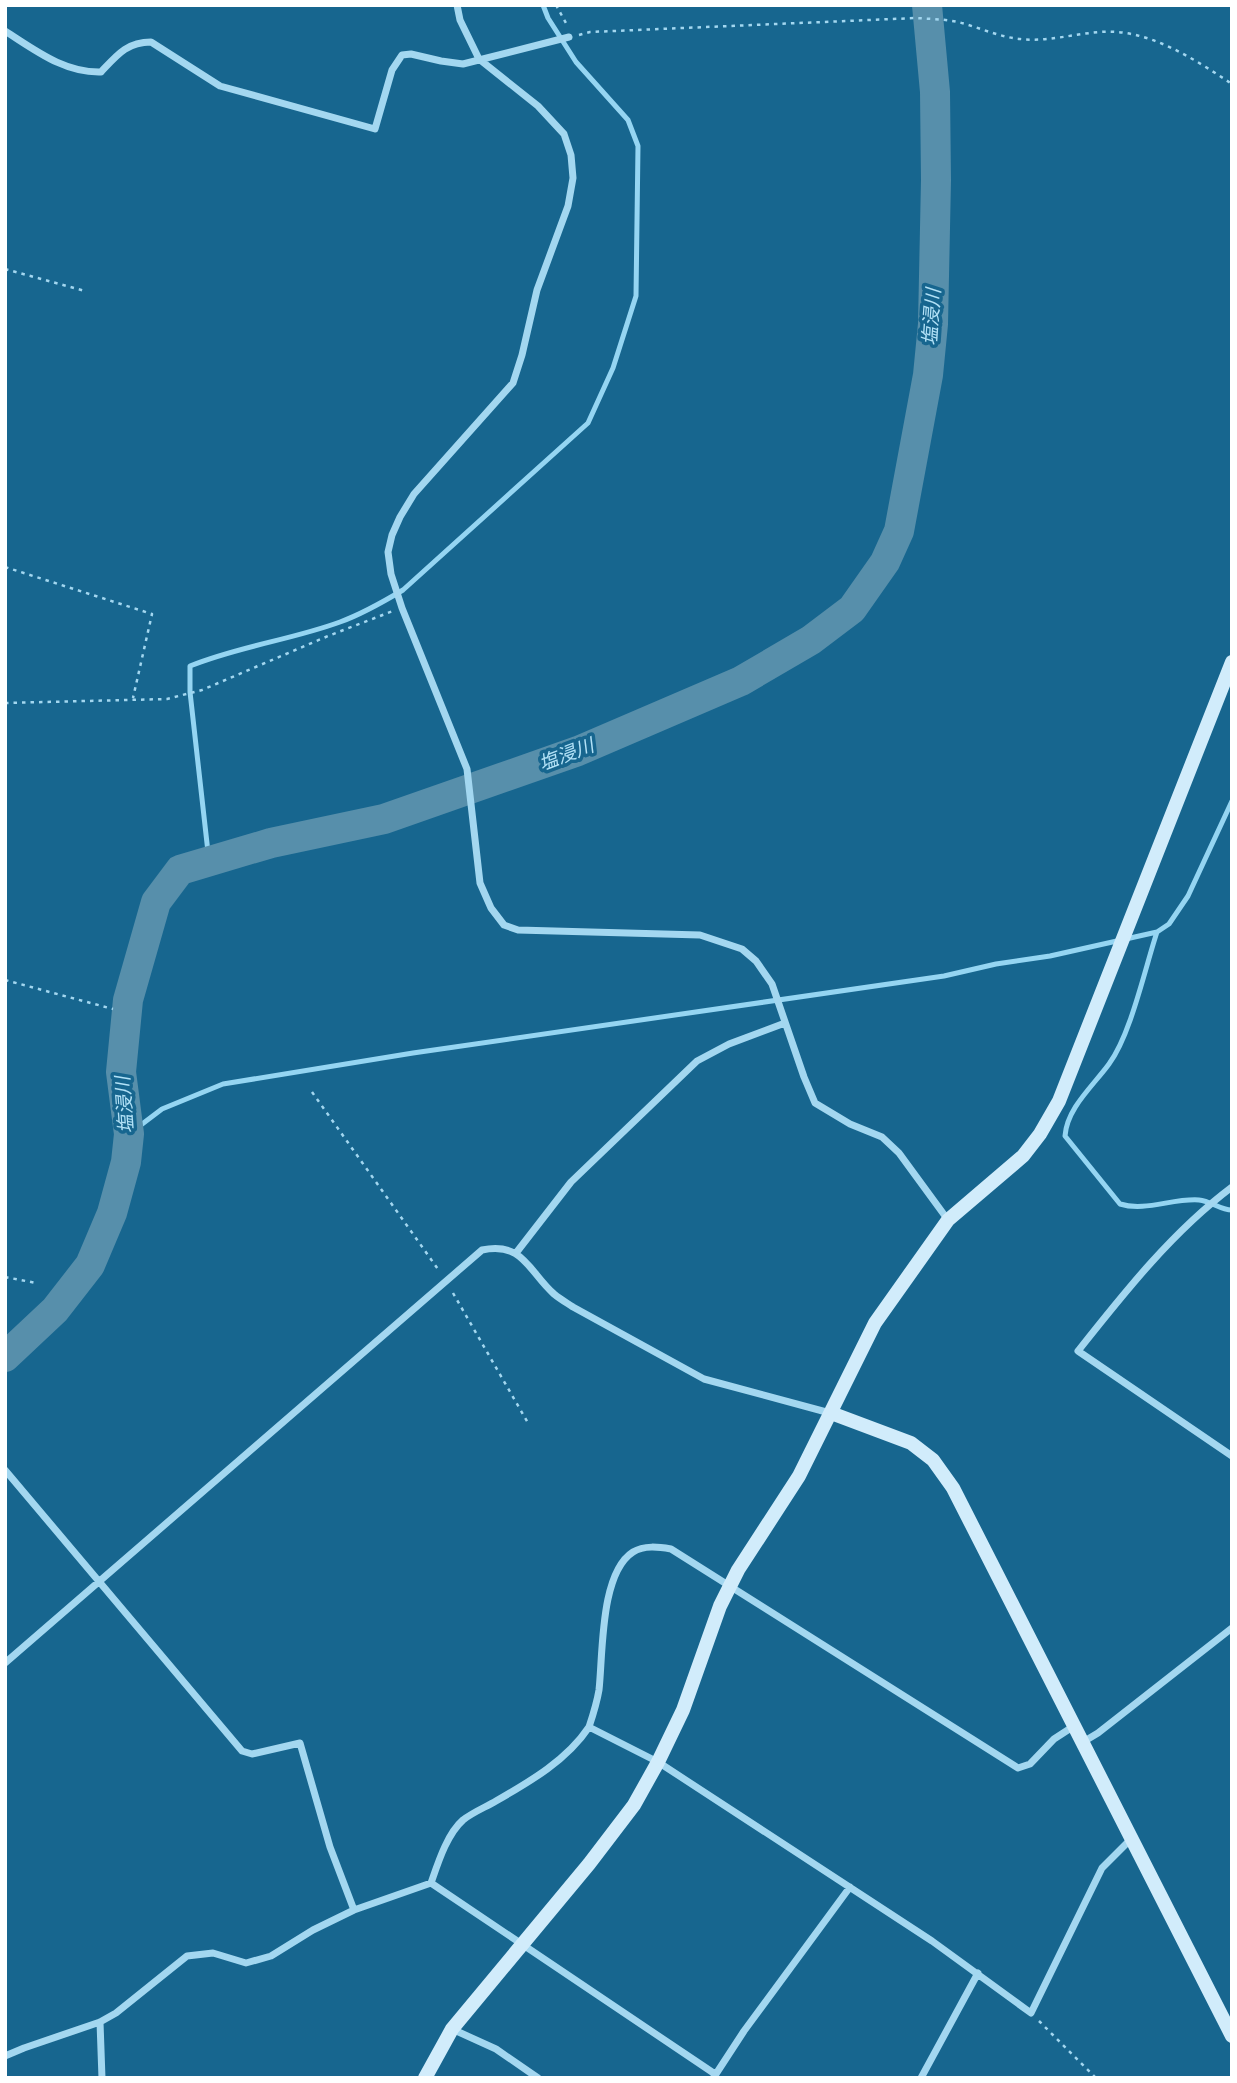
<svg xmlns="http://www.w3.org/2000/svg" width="1237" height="2083" font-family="'Open Sans','Noto Sans JP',sans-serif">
	<rect width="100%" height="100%" fill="#17668f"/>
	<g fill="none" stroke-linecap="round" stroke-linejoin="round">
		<path stroke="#95d5f2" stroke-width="5" d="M209,861L190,692V666C239,646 291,640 340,622C362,614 383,602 403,590L588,423L613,368L636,296L638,146L628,120L576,62L548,18L543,5
			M1157,932C1145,968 1131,1034 1109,1064C1093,1086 1067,1108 1065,1136L1120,1204C1145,1212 1173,1198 1199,1200C1211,1201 1220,1210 1232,1210
			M129,1134L162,1109L223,1084L413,1053L944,976L996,964L1050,956L1157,932L1169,924L1188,896L1232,801"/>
		<path stroke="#578fab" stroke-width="30" d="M5,1357L55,1310L90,1265L112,1213L126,1162L129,1134L121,1072L128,1000L156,902L180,870L271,843L384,819L578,751L741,681L811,640L852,609L885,562L899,531L928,375L933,324L936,180L935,92L927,5"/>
		<path stroke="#a3d7f0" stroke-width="2.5" stroke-dasharray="3.5 5" stroke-linecap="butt" d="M556,5L567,25
			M579,35L590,32L916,18C930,19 944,19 958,22C978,27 999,37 1020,39C1047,42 1073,34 1100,32C1148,28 1194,59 1232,84
			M5,269L85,291
			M5,567L152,614L133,698
			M5,703L167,699L202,690L328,636L393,611
			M5,980L113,1009
			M312,1092L440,1272
			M5,1277L36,1283
			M453,1293L528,1423
			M1039,2021L1096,2078"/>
		<path stroke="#a3d7f0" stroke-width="7" d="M457,5L460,20L479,59L538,106L564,134L571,155L573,178L568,206L537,290L522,355L513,383L414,494L400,517L392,535L388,552L391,574L402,608L467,769L480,883L491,908L504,925L518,930L700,935L742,949L756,961L772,984L804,1077L815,1103L850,1124L882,1137L899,1153L948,1220
			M5,31C35,50 64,73 101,72C117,55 127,42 151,42L220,86L375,129L392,70L402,55L411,54L441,61L463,64L569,37
			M1232,1187C1172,1232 1124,1293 1078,1351L1232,1456
			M516,1253L571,1182L697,1061L729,1044L785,1023
			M5,1470L242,1751L252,1754L300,1743L330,1847L354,1910
			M5,1663L482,1250C523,1241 529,1272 554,1294C560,1299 567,1303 573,1307L704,1379L830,1413
			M589,1727C593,1715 597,1702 599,1690C603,1654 600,1573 633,1552C644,1545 659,1547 671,1549L1018,1768L1030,1764L1054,1739L1074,1726
			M1083,1742L1098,1733L1232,1628
			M431,1883C438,1863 447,1834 463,1820C473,1812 486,1807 496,1801C531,1781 567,1760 589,1727L658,1762L932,1941L1031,2013L1102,1868L1131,1839
			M100,2022L102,2078
			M452,2029L496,2049L538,2078
			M5,2056L24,2048L100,2022L116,2013L187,1956L213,1953L246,1963L271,1956L313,1930L354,1910L431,1883L715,2074
			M714,2077L744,2031L850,1887
			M921,2078L978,1973"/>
		<path stroke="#d1ecfb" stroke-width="14" d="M831,1413L911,1443L933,1460L953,1488L1232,2036
			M425,2078L452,2029L589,1864L634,1805L658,1762L683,1710L720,1606L738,1570L799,1476L875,1323L948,1220L1023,1156L1040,1134L1059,1101L1232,662"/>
	</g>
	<g text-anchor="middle" stroke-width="7" stroke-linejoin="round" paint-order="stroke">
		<g font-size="19" font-style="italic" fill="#b3e2f7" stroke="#17668f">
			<text transform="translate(931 317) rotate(-86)" y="7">塩浸川</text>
			<text transform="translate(566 754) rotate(-21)" y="7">塩浸川</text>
			<text transform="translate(124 1105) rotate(-94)" y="7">塩浸川</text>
		</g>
	</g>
	<rect width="1237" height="2083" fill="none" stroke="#ffffff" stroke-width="14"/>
</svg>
